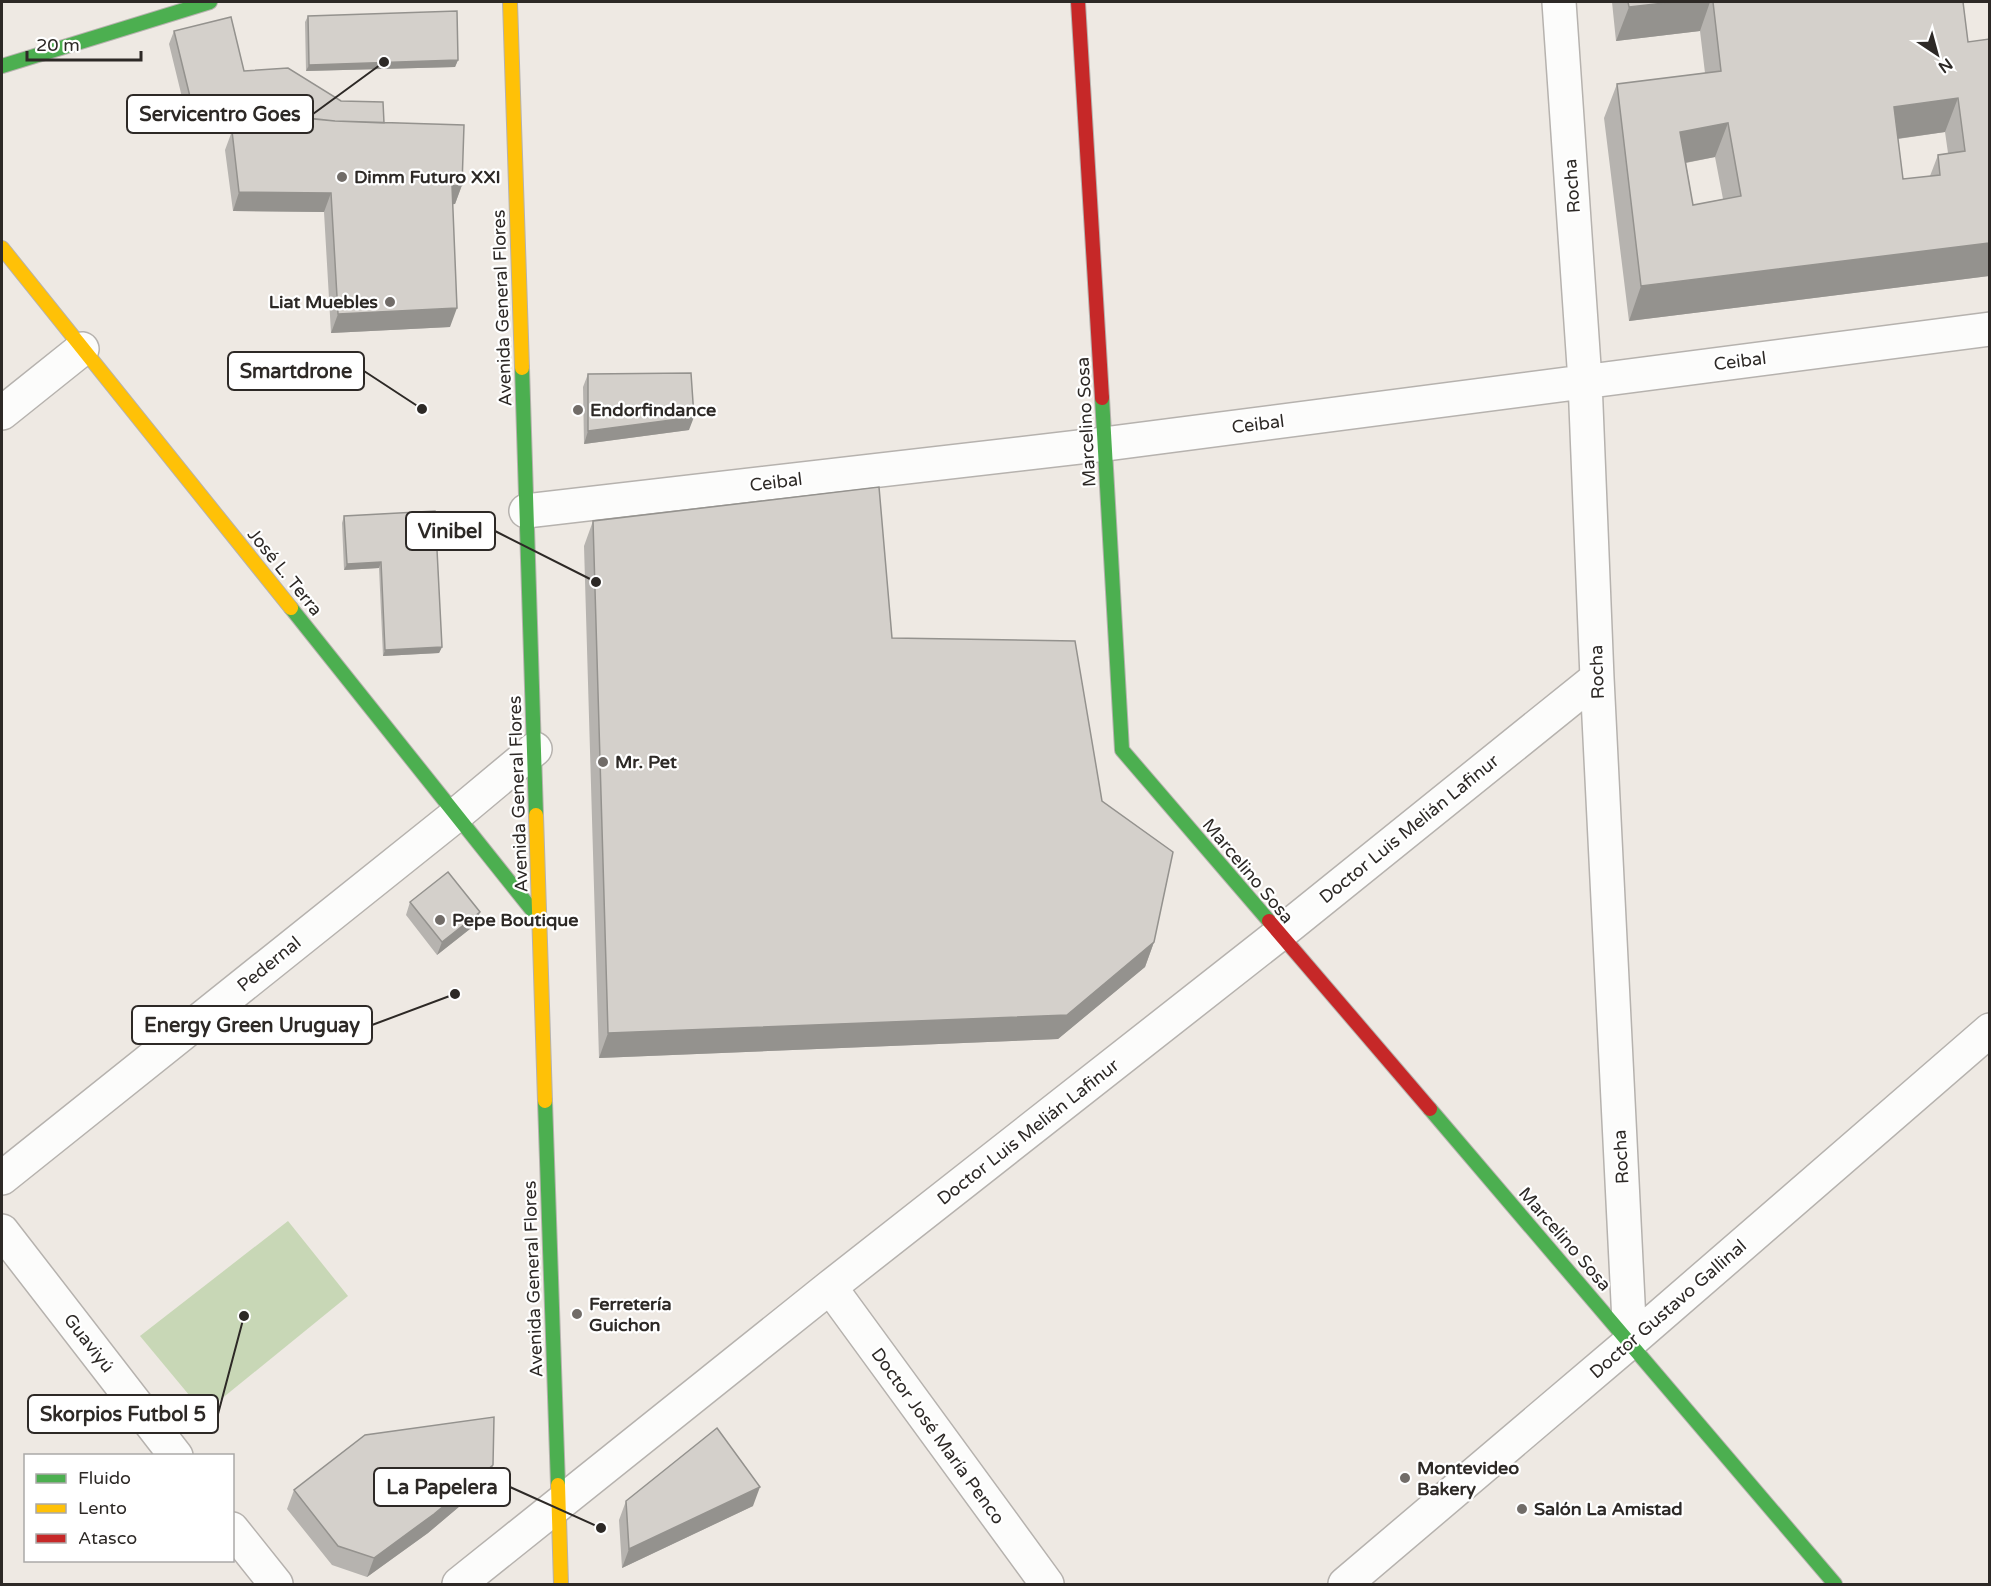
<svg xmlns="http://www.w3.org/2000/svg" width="1991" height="1586" font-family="'Varela Round',sans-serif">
	<rect width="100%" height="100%" fill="#eee9e3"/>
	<path fill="#c8d7b6" d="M288,1221L348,1296L204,1413L140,1336Z"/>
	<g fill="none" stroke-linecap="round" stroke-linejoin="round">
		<g stroke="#b6b2ae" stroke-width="36">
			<path id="street" d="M1559,2L1585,381L1597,678L1630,1342
				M2,413L82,349
				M526,511L1105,444L1990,329
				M2,1178L456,815L535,749
				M2,1231L176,1456
				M830,1287L1047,1584
				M232,1529L276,1584
				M459,1584L830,1287L1278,935L1597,678
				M1345,1584L1630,1342L1990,1030"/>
		</g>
		<g stroke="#b6b2ae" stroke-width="16">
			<path id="fast" d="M2,66L210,2
				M522,368L536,815
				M1102,398L1122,750L1269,921
				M291,608L540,920
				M545,1101L558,1485
				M1430,1109L1835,1584"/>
		</g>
		<g stroke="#b6b2ae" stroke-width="16">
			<path id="slow" d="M510,2L522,368
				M2,248L291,608
				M536,815L545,1101
				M558,1485L561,1584"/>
		</g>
		<g stroke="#b6b2ae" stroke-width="16">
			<path id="jam" d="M1078,2L1102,398
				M1269,921L1430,1109"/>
		</g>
		<use href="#street" stroke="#fcfcfb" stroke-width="33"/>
		<use href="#fast" stroke="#4caf50" stroke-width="14"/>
		<use href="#slow" stroke="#ffc107" stroke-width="14"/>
		<use href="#jam" stroke="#c62828" stroke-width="14"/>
	</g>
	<path fill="#b6b3af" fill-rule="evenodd" d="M1612,2H1963L1968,42L1989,39V276L1629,321L1604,118L1617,84L1705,73L1700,31L1616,41ZM1945,132L1948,153L1938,155L1930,176L1903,179L1898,139ZM1715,157L1723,199L1693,205L1686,163Z
		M308,16L458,60L455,67L306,71L305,22Z
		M174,31L244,71L341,101L384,123L462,185L455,204H453L450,327L331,333L324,212L233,211L225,150L232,131L264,118L246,112L189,126L169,44Z
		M588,374L689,430L584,444L583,387Z
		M435,511L442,647L439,653L383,656L379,568L344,570L342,523L344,516Z
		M593,521L892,638L1102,801L1154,942L1145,967L1058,1039L599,1058L584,546Z
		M410,902L475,925L437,955L406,915Z
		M493,1465L486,1484L428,1533L367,1577L332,1565L287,1509L294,1490Z
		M626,1501L753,1506L622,1568L619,1520Z"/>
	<path fill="#94928e" d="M1673,2H1710L1700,31L1616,41L1629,7Z
		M458,60L455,67L306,71L309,65Z
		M1958,98L1945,132L1881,141L1894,107Z
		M251,99L246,112L189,126L194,113Z
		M1728,123L1715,157L1668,166L1680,132Z
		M462,185L455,204L445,205L452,186Z
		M239,192L331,193L324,212L233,211Z
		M1989,243V276L1629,321L1641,286Z
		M457,308L450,327L331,333L338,314Z
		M694,417L689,430L584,444L588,431Z
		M381,562L379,568L344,570L347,564Z
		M442,647L439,653L383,656L385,650Z
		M480,912L475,925L437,955L442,942Z
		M1154,942L1145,967L1058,1039L599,1058L608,1033Z
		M493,1465L486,1484L428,1533L367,1577L374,1558Z
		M760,1487L753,1506L622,1568L629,1549Z"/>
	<path fill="#d4d0cb" stroke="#94928e" stroke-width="1.5" fill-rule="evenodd" d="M1628,2H1673L1629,7Z
		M1713,2H1963L1968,42L1989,39V243L1641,286L1617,84L1721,71ZM1958,98L1965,151L1938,155L1940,175L1903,179L1894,107ZM1728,123L1741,196L1693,205L1680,132Z
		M457,11L458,60L309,65L308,16Z
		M231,17L244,71L288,68L341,101L383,102L384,123L335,121L308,118L251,99L194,113L174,31Z
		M270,115L335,121L464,125L462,185L452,186L457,308L338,314L331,193L239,192L232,131Z
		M691,373L694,417L588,431V374Z
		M879,487L892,638L1075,641L1102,801L1173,852L1154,942L1067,1015L608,1033L593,521Z
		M435,511L442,647L385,650L381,562L347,564L344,516Z
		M448,872L480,912L442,942L410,902Z
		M494,1417L493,1465L434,1514L374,1558L338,1546L294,1490L365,1435Z
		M717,1428L760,1487L629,1549L626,1501Z"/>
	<g fill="#716c68" stroke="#fff" stroke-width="2">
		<circle cx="342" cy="177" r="6"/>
		<circle cx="390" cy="302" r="6"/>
		<circle cx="578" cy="410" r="6"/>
		<circle cx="603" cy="762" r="6"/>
		<circle cx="440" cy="920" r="6"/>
		<circle cx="577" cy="1314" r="6"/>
		<circle cx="1405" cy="1478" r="6"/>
		<circle cx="1522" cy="1509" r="6"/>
	</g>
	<g text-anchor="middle" stroke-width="4.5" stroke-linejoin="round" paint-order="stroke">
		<g font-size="18" font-weight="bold" fill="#2d2926" stroke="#fff" text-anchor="start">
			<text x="354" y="183">Dimm Futuro XXI</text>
			<text x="378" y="308" text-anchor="end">Liat Muebles</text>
			<text x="590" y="416">Endorfindance</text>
			<text x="615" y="768">Mr. Pet</text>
			<text x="452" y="926">Pepe Boutique</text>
			<text x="589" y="1310">Ferretería<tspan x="589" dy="21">Guichon</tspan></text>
			<text x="1417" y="1474">Montevideo<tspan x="1417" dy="21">Bakery</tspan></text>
			<text x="1534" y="1515">Salón La Amistad</text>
		</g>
		<g font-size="18" fill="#2d2926" stroke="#fff">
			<text transform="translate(1572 186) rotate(-94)" y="6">Rocha</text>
			<text transform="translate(502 308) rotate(-92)" y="6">Avenida General Flores</text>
			<text transform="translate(1740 361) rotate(-7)" y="6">Ceibal</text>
			<text transform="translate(1086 422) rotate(-93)" y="6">Marcelino Sosa</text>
			<text transform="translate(1258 424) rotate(-7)" y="6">Ceibal</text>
			<text transform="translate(776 482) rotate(-7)" y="6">Ceibal</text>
			<text transform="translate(285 572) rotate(51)" y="6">José L. Terra</text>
			<text transform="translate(1597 672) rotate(-92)" y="6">Rocha</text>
			<text transform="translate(518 794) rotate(-92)" y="6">Avenida General Flores</text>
			<text transform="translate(1409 829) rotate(-39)" y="6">Doctor Luis Melián Lafinur</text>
			<text transform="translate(1248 871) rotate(50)" y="6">Marcelino Sosa</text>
			<text transform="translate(269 964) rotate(-39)" y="6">Pedernal</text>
			<text transform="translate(1028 1132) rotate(-38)" y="6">Doctor Luis Melián Lafinur</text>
			<text transform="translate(1621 1157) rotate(-93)" y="6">Rocha</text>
			<text transform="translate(1565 1239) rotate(49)" y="6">Marcelino Sosa</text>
			<text transform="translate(533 1279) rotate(-92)" y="6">Avenida General Flores</text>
			<text transform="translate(1668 1309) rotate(-41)" y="6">Doctor Gustavo Gallinal</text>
			<text transform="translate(89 1343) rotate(52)" y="6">Guaviyú</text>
			<text transform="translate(938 1436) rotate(54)" y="6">Doctor José María Penco</text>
		</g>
	</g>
	<path fill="none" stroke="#2d2926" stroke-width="2" d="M384 62L313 114M422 409L364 371M596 582L495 531M455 994L372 1025M244 1316L218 1414M601 1528L510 1487"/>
	<g fill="#2d2926" stroke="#fff" stroke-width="2">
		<circle cx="384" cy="62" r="6"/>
		<circle cx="422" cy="409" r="6"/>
		<circle cx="596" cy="582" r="6"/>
		<circle cx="455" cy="994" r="6"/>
		<circle cx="244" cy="1316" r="6"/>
		<circle cx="601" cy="1528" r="6"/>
	</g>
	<g fill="#fff" stroke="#2d2926" stroke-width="2">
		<rect x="127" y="95" width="186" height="38" rx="6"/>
		<rect x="228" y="352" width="136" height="38" rx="6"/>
		<rect x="406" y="512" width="89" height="38" rx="6"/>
		<rect x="132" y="1006" width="240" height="38" rx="6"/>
		<rect x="28" y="1395" width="190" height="38" rx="6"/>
		<rect x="374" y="1468" width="136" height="38" rx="6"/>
	</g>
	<g font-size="20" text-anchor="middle" font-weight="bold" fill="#2d2926">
		<text x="220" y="121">Servicentro Goes</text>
		<text x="296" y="378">Smartdrone</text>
		<text x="450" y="538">Vinibel</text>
		<text x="252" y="1032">Energy Green Uruguay</text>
		<text x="123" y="1421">Skorpios Futbol 5</text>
		<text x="442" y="1494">La Papelera</text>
	</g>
	<rect width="1991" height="1586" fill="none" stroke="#2d2926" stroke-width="6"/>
	<rect x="24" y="1454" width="210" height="108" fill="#ffffff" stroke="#aba9a8" stroke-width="1.5"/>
	<rect x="36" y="1474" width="30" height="9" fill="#4caf50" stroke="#aba9a8" stroke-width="1.5"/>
	<text x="78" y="1484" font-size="18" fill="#2d2926">Fluido</text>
	<rect x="36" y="1504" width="30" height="9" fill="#ffc107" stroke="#aba9a8" stroke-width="1.5"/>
	<text x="78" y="1514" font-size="18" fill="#2d2926">Lento</text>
	<rect x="36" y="1534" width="30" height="9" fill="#c62828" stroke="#aba9a8" stroke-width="1.5"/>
	<text x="78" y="1544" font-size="18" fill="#2d2926">Atasco</text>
	<g transform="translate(1937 54) rotate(144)" stroke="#ffffff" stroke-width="4.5" paint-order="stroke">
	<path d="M0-4.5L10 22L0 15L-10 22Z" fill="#2d2926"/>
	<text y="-9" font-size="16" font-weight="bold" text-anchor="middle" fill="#2d2926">N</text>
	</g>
	<path d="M27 51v9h114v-9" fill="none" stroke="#2d2926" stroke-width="3"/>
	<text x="36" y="51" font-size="18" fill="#2d2926" stroke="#ffffff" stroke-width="4.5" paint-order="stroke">20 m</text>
</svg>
